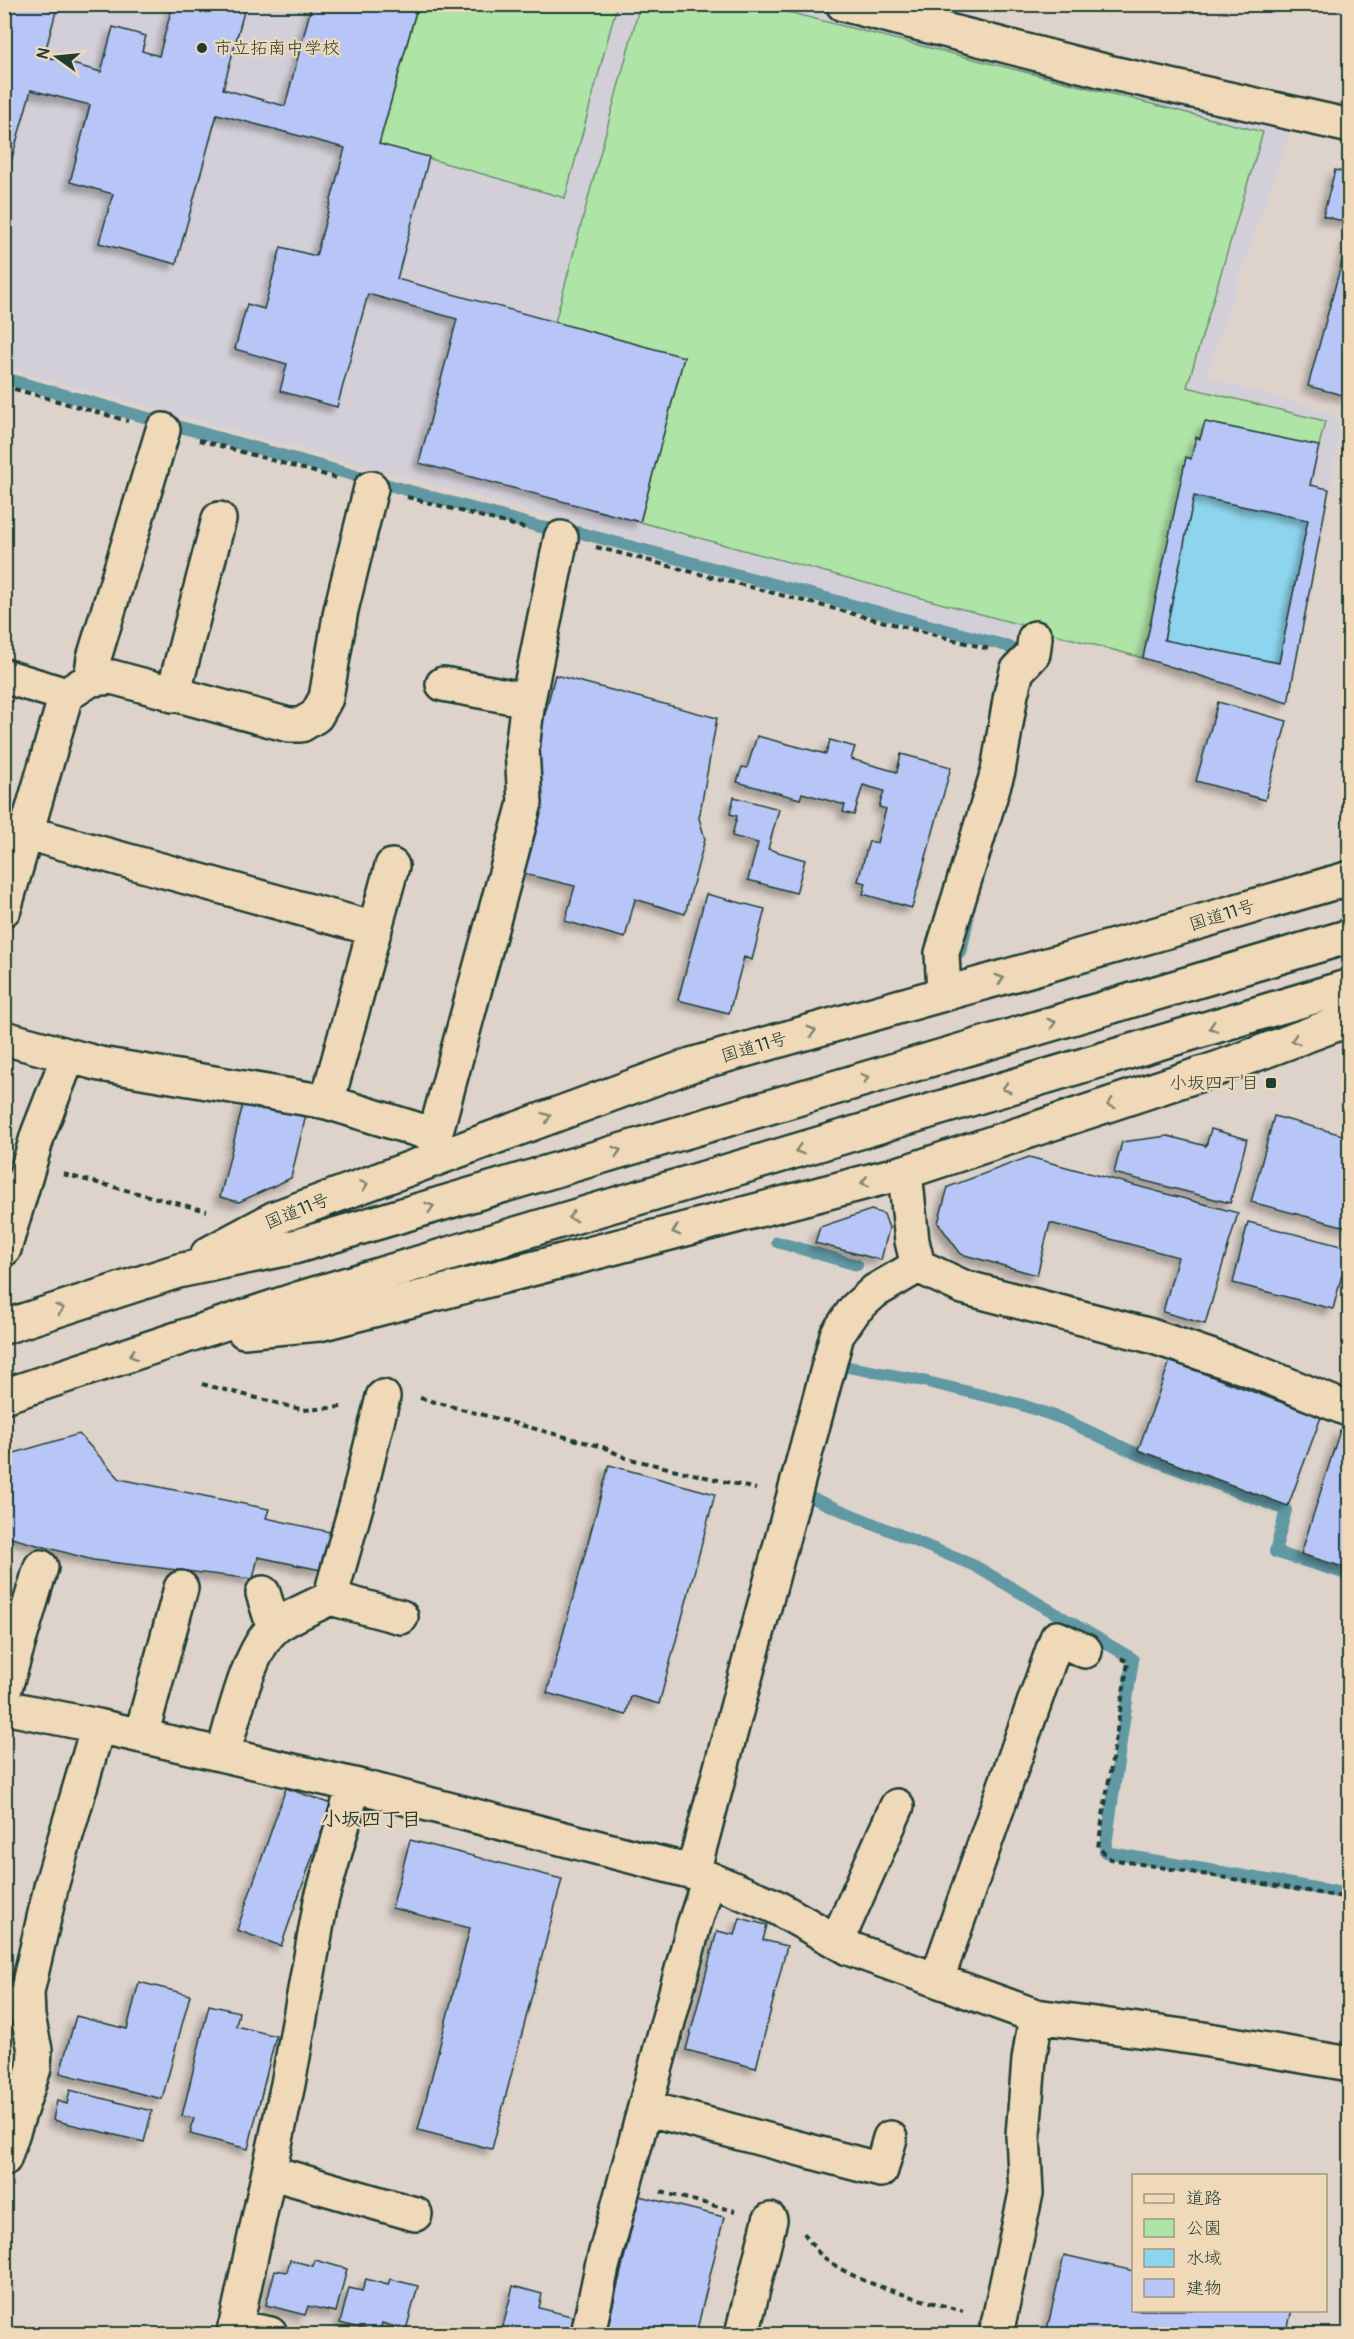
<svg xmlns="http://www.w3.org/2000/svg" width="1354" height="2339" font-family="Pangolin,'Klee One',sans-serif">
	<defs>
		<filter id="shadow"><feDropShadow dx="-5.5" dy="5.5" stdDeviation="3" flood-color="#0004"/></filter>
	</defs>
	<rect width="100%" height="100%" fill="#ded3cb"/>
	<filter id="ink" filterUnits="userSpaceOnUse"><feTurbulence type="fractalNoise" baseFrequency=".0167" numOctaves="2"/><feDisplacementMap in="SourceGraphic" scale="12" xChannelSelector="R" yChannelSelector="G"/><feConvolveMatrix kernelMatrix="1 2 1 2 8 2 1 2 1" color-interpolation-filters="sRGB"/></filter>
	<g filter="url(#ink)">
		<path fill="#d3cfd8" d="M4,5H803L1282,122L1288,137L1206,377L1332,413L1341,430L1288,703L1143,658L1030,628L1001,640L5,368Z"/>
		<path fill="#afe4a7" stroke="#67906e" stroke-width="1.5" d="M418,5H617L565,198L379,144Z
			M640,5H760L1263,132L1187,387L1325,421L1319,446L1205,422L1200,439L1196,438L1191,459L1186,458L1143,658L640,522L684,357L555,322Z"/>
		<path fill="#8dd5ee" stroke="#6198a4" stroke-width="1.5" d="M1194,496L1308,520L1279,663L1164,640Z"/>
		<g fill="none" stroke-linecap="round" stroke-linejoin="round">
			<path stroke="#6198a4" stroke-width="12" d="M4,378L540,527L577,532L1007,646L1014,651
				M961,953L968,919
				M777,1242L857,1265
				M839,1378L843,1366L919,1380L1019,1404L1063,1419L1137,1454L1286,1510L1275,1552L1350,1575
				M810,1484L807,1496L975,1566L1133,1659L1105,1852L1350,1894"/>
		</g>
		<path fill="#b8c6f7" stroke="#1f3d34" stroke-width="1.5" fill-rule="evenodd" filter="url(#shadow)" d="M4,4H58L44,56L101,72L113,27L146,36L142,51L159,56L173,4H246L223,89L285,106L312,4H418L379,144L429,157L397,279L684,357L640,522L419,463L457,319L368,294L337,407L280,391L287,364L235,349L247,304L264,309L281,247L316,256L345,148L217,114L176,264L99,243L113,194L70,182L90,105L31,90L4,186Z
			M1335,170L1350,174V223L1323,216Z
			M1350,232V397L1308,386Z
			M1205,422L1319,446L1310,485L1329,489L1288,703L1143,658L1186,457L1191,459L1196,437L1200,439ZM1194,496L1308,520L1279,663L1164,640Z
			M555,675L717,718L699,818L705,839L685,914L635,899L625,938L565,921L575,886L524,874L542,801L536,750Z
			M1218,702L1287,721L1265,800L1196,781Z
			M757,736L826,754L830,740L855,747L851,759L897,772L901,754L951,767L912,908L863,894L866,883L858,881L869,841L877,843L886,809L879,807L884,791L863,785L854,815L843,812L845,805L802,793L800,799L737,782L742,767L747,768Z
			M734,797L779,809L768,849L805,860L796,893L748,880L758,843L732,836L737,816L730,814Z
			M706,894L765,909L752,960L744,957L729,1013L678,1000Z
			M244,1100L306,1115L291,1178L239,1202L220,1197Z
			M1274,1116L1350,1137V1228L1251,1202Z
			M1211,1129L1247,1139L1230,1203L1114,1173L1122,1142L1168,1136L1206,1146Z
			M1029,1157L1238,1213L1205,1324L1163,1312L1178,1257L1050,1223L1037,1275L961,1254L938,1223L948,1187Z
			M871,1210L884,1214L889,1228L881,1260L815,1243L820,1227Z
			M1248,1222L1349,1248L1333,1309L1233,1283Z
			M1170,1361L1321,1417L1288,1506L1138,1450Z
			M1340,1430L1350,1433V1569L1301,1554Z
			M79,1434L120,1479L269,1509L266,1518L330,1532L321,1570L258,1557L253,1579L93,1560L4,1536V1456Z
			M609,1465L715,1494L659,1704L631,1696L626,1715L547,1693Z
			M286,1788L331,1804L281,1946L237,1930Z
			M410,1840L562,1879L492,2149L418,2130L470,1928L392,1908Z
			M740,1918L767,1925L763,1940L787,1946L756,2068L686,2050L717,1931L735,1935Z
			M139,1982L190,1995L162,2099L60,2073L76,2016L127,2029Z
			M209,2005L239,2012L236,2026L276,2036L248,2149L190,2134L194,2118L182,2116Z
			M70,2090L152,2111L144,2142L53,2120L57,2101L67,2104Z
			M639,2196L724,2217L696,2334H624L607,2330Z
			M1064,2255L1134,2271V2310H1292L1286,2334H1067L1047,2330Z
			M290,2260L313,2266L315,2260L347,2269L336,2312L308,2306L305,2315L266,2305L275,2270L287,2272Z
			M366,2279L388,2285L390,2279L418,2286L406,2330L382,2323L379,2333L340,2323L349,2288L362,2291Z
			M513,2286L542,2294L539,2308L579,2318L575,2334H501Z"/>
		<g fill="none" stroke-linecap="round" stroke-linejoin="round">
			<g stroke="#1f3d34" stroke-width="38">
				<path id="street" d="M843,4L1108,72L1350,126
					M4,676L66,695L4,909
					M91,679L94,658L163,430
					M443,684L528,700
					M66,695L91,679L112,677L289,725H301L316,716L326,698L341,610L371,488
					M173,695L219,519
					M27,833L375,929
					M944,994L942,953L998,771L1011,694L1017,671L1033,654L1035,638
					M4,1038L100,1064L327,1102L435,1135L441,1155
					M327,1102L392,866
					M435,1135L525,803L522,748L528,700L561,538
					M905,1172L912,1241L918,1266L963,1287L1151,1336L1254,1371L1350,1410
					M4,1249L38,1134L68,1057
					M263,1593L274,1628
					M330,1598L401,1617
					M4,1691L41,1567
					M4,1707L98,1726L354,1785L693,1872L774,1906L848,1948L1036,2016L1197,2038L1350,2064
					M141,1736L181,1588
					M223,1754C233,1721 248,1652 273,1629C285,1618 315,1606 330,1598L358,1499L383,1397
					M693,1872L837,1335L855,1309L875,1291L918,1266
					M837,1941L897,1806
					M937,1979L1057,1638L1085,1651
					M645,2108L881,2170L890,2138
					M4,2159L34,2068L35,2050L28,2017L27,1992L52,1883L98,1726
					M269,2172L415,2214
					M235,2327L270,2334
					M234,2334L288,2084L321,1901L354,1785
					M588,2334L602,2267L694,1925L709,1879
					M742,2334L770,2220
					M996,2334L1026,2193L1023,2135L1029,2060L1036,2016"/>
			</g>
			<g stroke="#1f3d34" stroke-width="38">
				<path id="highway" d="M208,1254L275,1218L691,1065L1175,929L1350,878
					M4,1327L178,1271L294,1247L1350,936
					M244,1331L319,1324L905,1172L1219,1068L1350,1019
					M4,1396L301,1298L1350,986"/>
			</g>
			<path stroke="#1f3d34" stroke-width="4" stroke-dasharray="6 4.5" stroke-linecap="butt" d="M4,386L128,421
				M199,440L336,478
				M407,497L525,528
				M596,547L989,649
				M63,1174L207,1211
				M202,1384L304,1410L342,1407
				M420,1398L603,1447L626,1458L756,1489
				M1121,1658L1128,1662L1098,1847L1110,1859L1350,1898
				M661,2192L735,2211
				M804,2233C808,2239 813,2246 818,2252C850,2284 921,2299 963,2311"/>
			<use href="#street" stroke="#efd9b8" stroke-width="33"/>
			<use href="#highway" stroke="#efd9b8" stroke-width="33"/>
		</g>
		<defs><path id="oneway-chevron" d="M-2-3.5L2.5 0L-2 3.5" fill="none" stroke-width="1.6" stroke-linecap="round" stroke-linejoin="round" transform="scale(1.5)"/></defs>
		<g stroke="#7d836f">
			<use href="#oneway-chevron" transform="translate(1000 979) rotate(-16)"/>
			<use href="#oneway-chevron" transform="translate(1052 1023) rotate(-17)"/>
			<use href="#oneway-chevron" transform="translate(1213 1027) rotate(163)"/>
			<use href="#oneway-chevron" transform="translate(812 1031) rotate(-16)"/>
			<use href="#oneway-chevron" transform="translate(1295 1040) rotate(160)"/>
			<use href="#oneway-chevron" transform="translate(865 1078) rotate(-17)"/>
			<use href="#oneway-chevron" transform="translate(1006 1088) rotate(163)"/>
			<use href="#oneway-chevron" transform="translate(1111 1104) rotate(162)"/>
			<use href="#oneway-chevron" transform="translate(547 1117) rotate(-20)"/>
			<use href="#oneway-chevron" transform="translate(799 1150) rotate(163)"/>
			<use href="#oneway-chevron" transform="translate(617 1151) rotate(-17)"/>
			<use href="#oneway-chevron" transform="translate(865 1182) rotate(166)"/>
			<use href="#oneway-chevron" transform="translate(364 1185) rotate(-21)"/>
			<use href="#oneway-chevron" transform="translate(430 1207) rotate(-17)"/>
			<use href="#oneway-chevron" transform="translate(572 1217) rotate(163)"/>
			<use href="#oneway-chevron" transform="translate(676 1231) rotate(166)"/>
			<use href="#oneway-chevron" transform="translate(60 1309) rotate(-18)"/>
			<use href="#oneway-chevron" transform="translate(133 1355) rotate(162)"/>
		</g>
	</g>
	<g fill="#1f3d34" stroke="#efd9b8" stroke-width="2">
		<circle cx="202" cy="48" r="6"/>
		<rect x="1265" y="1077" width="12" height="12" rx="3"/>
	</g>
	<g text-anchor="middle" stroke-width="4.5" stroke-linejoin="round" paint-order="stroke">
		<g font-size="18" fill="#1f3d34" stroke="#efd9b8" text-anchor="start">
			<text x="214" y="54">市立拓南中学校</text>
			<text x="1259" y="1089" text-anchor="end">小坂四丁目</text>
		</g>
		<g font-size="18" fill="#1f3d34" stroke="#efd9b8">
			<text transform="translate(1222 915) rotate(-17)" y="6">国道11号</text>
			<text transform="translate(754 1047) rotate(-16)" y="6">国道11号</text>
			<text transform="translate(297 1211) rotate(-22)" y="6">国道11号</text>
		</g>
		<g font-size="20" font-weight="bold" fill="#1f3d34" stroke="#efd9b8">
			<text x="371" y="1826">小坂四丁目</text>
		</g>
	</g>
	<rect width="1354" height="2339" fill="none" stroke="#efd9b8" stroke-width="24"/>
	<rect x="12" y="12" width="1330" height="2315" fill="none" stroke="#1f3d34" stroke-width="2" filter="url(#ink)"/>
	<rect x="1132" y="2174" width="195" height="138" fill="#efd9b8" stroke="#9c9b83" stroke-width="1.5"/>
	<rect x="1144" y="2194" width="30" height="9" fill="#efd9b8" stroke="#9c9b83" stroke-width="1.5"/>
	<text x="1186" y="2204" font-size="18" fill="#1f3d34">道路</text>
	<rect x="1144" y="2219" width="30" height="18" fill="#afe4a7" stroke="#9c9b83" stroke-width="1.5"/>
	<text x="1186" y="2234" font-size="18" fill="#1f3d34">公園</text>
	<rect x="1144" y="2249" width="30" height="18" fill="#8dd5ee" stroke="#9c9b83" stroke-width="1.5"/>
	<text x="1186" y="2264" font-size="18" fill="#1f3d34">水域</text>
	<rect x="1144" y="2279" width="30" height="18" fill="#b8c6f7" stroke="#9c9b83" stroke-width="1.5"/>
	<text x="1186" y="2294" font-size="18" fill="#1f3d34">建物</text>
	<g transform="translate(57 57) rotate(285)" stroke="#efd9b8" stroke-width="4.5" paint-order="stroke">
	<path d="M0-4.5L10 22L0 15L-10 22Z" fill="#1f3d34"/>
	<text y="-9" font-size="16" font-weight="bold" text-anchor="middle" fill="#1f3d34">N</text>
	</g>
</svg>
